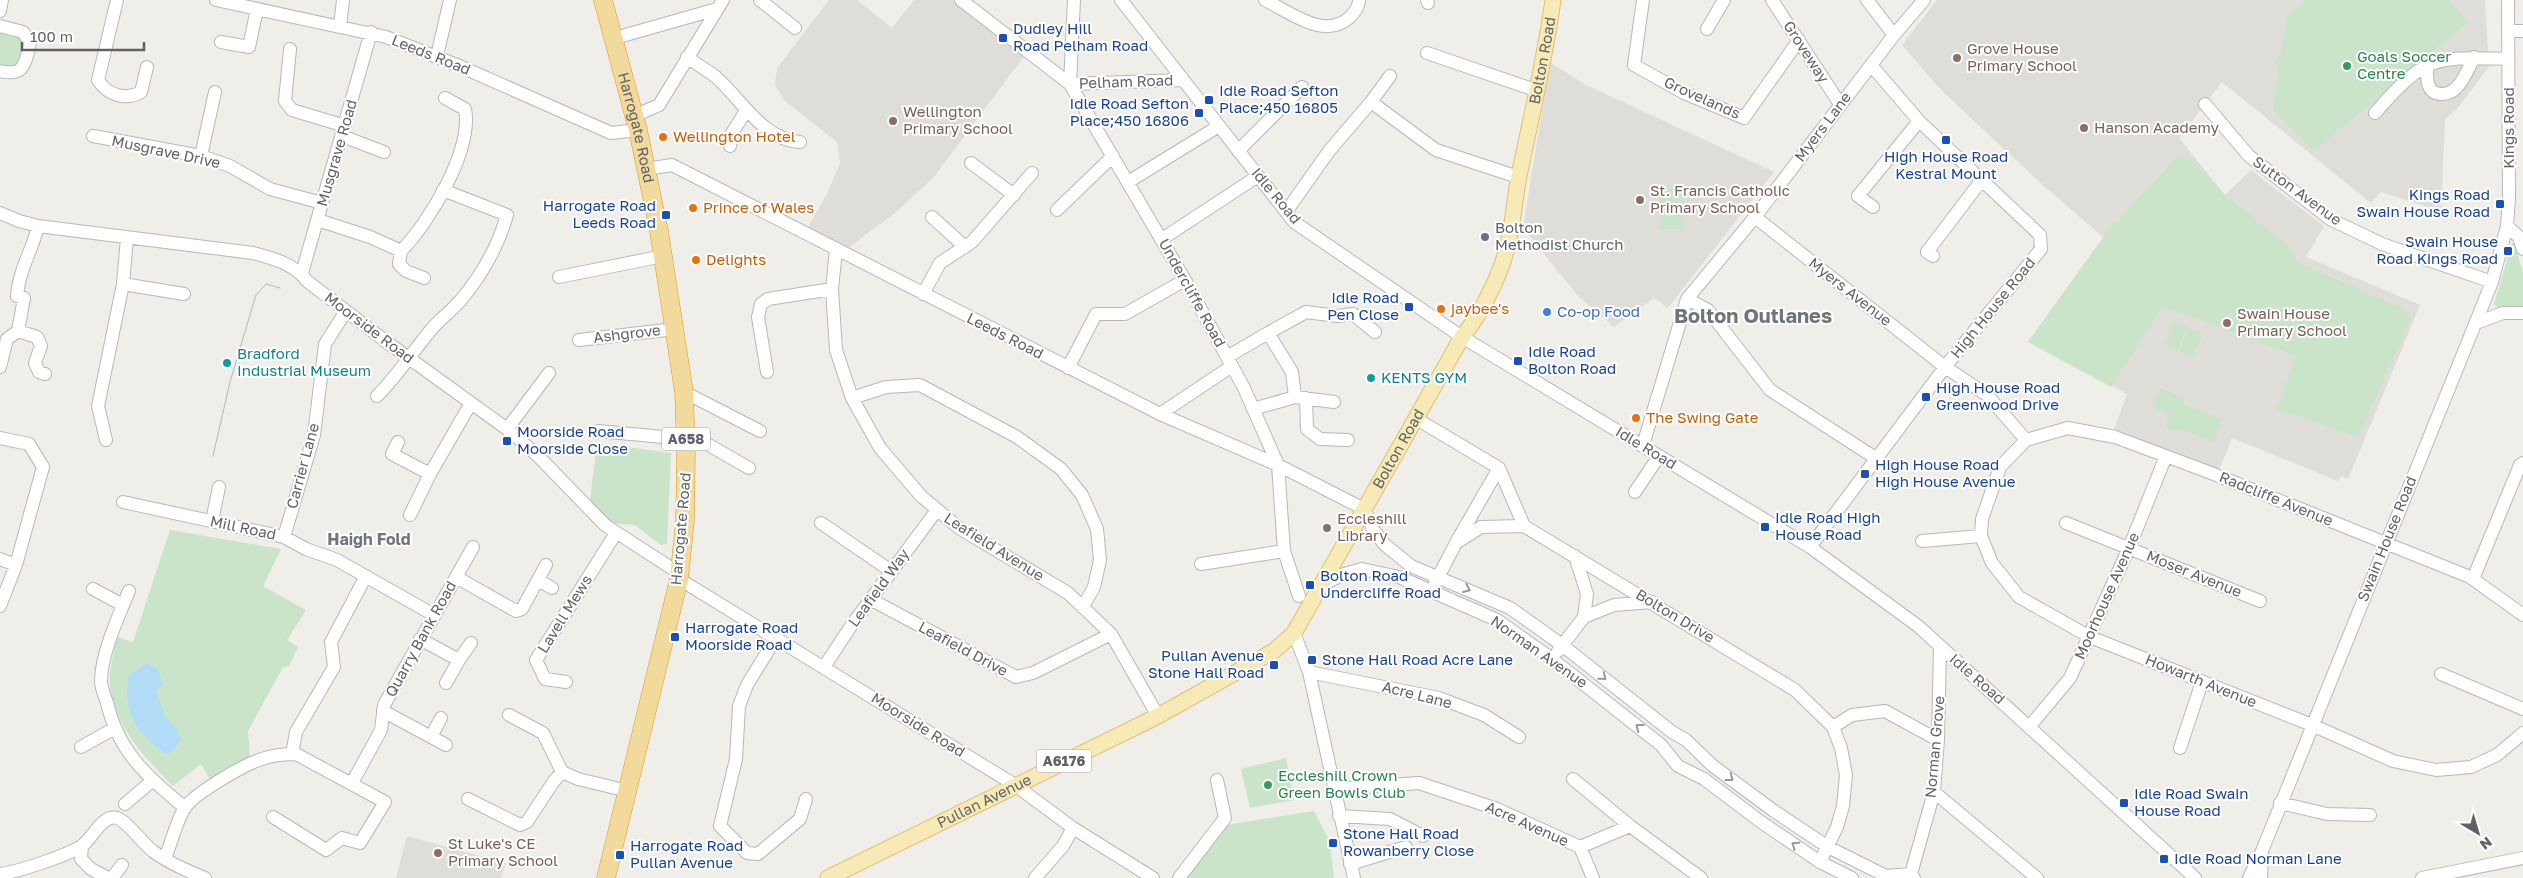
<svg xmlns="http://www.w3.org/2000/svg" width="2523" height="878" font-family="'Golos Text',sans-serif">
	<rect width="100%" height="100%" fill="#f0eee8"/>
	<path fill="#dfddd7" d="M829,0H857L892,28L914,0H952L1025,55L933,178L895,213L845,250L807,229L827,194L840,163L837,142L784,100L775,85L777,68Z
		M1937,0H2485L2489,67L2457,109L2445,119L2441,211L2381,192L2371,203L2222,82L2179,138L2225,195L2251,170L2324,226L2306,257L2420,305L2348,479L2341,476L2338,481L2232,438L2218,472L2114,430L2127,394L2028,342L2103,237L2045,187L1941,90L1902,45Z
		M1550,62L1584,84L1774,172L1668,308L1654,298L1614,327L1578,296L1523,228Z
		M407,836L506,863L501,878H396Z"/>
	<path fill="#c9e4c8" d="M2307,0H2449L2468,22L2314,151L2273,110L2279,67L2274,62L2281,54L2287,17Z
		M0,26L23,32L25,64L0,71Z
		M2182,155L2188,156L2225,195L2288,245L2296,262L2402,308L2411,318L2358,437L2277,409L2296,356L2163,306L2111,387L2028,342L2115,222H2117L2177,157Z
		M1659,185H1684V229H1659Z
		M2512,243H2514L2523,272V308H2499L2494,304Z
		M2174,321L2187,327L2177,351L2164,345Z
		M2189,328L2203,334L2193,357L2179,351Z
		M2160,388L2183,397L2185,405L2221,419V423L2214,442L2178,428L2176,431L2165,427L2169,417L2165,412L2153,407Z
		M597,443L671,453L667,544L661,545L635,525L612,523L590,501Z
		M170,530L281,549L263,586L306,610L287,640L298,647L289,666L283,667L248,731L250,756L211,781L201,764L173,786C145,758 107,719 110,675C111,662 115,649 117,637L133,642Z
		M1286,758L1294,800L1250,808L1241,769Z
		M1314,811L1330,842L1334,878H1179L1220,826Z"/>
	<path fill="#b1dbf6" d="M147,663L158,669L163,684L156,690L165,717L176,728L181,739L175,749L167,754C138,735 121,711 129,675Z"/>
	<g fill="none" stroke-linecap="round" stroke-linejoin="round">
		<g stroke="#b5b8bb" stroke-width="14">
			<path id="minor" d="M117,0L98,80C107,95 126,101 141,92L147,67
				M216,0L386,37L457,65L611,133L638,130
				M760,0L795,28
				M961,0L1070,84L1183,80
				M1074,0L1070,84L1185,280L1244,388L1278,465L1284,551L1299,596
				M1121,0L1294,222L1462,337L1810,547L1918,626L2195,878
				M1265,0C1290,12 1325,41 1350,17C1355,12 1359,7 1359,0
				M1427,0L1428,3
				M1643,0L1634,65L1684,93L1744,118L1799,40
				M1772,0L1840,104
				M1867,0L1894,35
				M0,11L2,0
				M0,26L23,32L30,43C25,63 25,77 0,71
				M340,26L343,0
				M1707,29L1724,0
				M2508,31H2523
				M615,38L717,9
				M221,42L249,47L257,9
				M290,49L285,101L292,110L345,126
				M1427,53L1538,91
				M437,56L450,0
				M687,57C696,64 707,70 716,77C741,99 763,140 800,142
				M2427,64C2427,77 2425,94 2442,94C2448,94 2452,92 2456,88C2464,81 2469,67 2474,57
				M1371,102L1436,150L1518,177
				M2205,104L2249,156L2330,219L2382,244L2492,282
				M2375,113C2426,55 2433,57 2508,59
				M634,116L659,105L723,0
				M93,136L201,156L230,166L270,189L322,203
				M342,136L384,152
				M730,146L732,133L746,111
				M1238,151L1302,87
				M201,156L215,92
				M971,163L1014,195
				M647,169L672,165L1160,414L1278,465L1364,509L1373,529L1384,544L1411,566L1510,608L1562,645L1672,732L1686,740L1713,766L1774,811L1828,847L1886,876L1911,874L1914,878
				M1128,182L1219,126
				M1873,207L1858,196L1919,121
				M1057,210L1113,156
				M1286,212L1329,151L1371,102L1390,76
				M0,213L19,221L38,226L253,253C272,258 295,264 307,281L384,340L507,429L538,456L605,525L679,573
				M932,217L965,247
				M1755,217L1945,367L1987,395L2026,440
				M318,220L370,237L401,251C429,223 473,150 465,109L445,98
				M38,226C32,252 19,269 17,296L24,298L18,331L37,337L41,346L35,363L39,372L45,374
				M2507,226L2519,237L2523,249
				M1162,239L1258,176
				M836,250L832,289L836,350L852,398L880,448L921,496L959,528L1068,593L1111,634L1158,716
				M401,251L399,264L406,271L424,278
				M1933,256L1927,252L1981,181
				M302,273L371,32
				M559,277L663,256
				M123,284L184,294
				M923,294L940,263L972,242L1032,173
				M1687,299L1708,310L1770,390L1877,459
				M2476,323L2503,313H2523
				M579,340L675,329
				M1227,357L1268,333
				M0,367L7,339L18,331
				M1068,368L1096,314H1125L1185,280
				M767,372L758,317L761,304L768,299L832,289
				M684,392L760,431
				M377,396C397,376 412,353 430,331C439,320 451,311 460,301C482,275 498,247 507,215L443,190
				M852,398L886,387L920,385L1017,437L1061,469L1082,495L1097,529L1100,560L1094,587L1083,607
				M1306,398L1307,429L1320,439L1348,440
				M1334,402L1295,397L1292,372L1268,333L1306,312L1337,316L1353,314L1375,332
				M1253,409L1295,397
				M1160,414L1232,366
				M1415,418L1499,468L1524,526L1795,690L1833,727L1841,748L1846,775L1843,806L1837,827L1820,862
				M507,429L549,373
				M598,431L686,439
				M686,432L749,468
				M0,438L29,444L43,467L16,565L0,606
				M106,440L98,406L123,284L127,238
				M398,442L392,454L430,474
				M1643,445L1687,299L1755,217L1894,35L1924,0
				M1635,492L1659,456
				M123,502L284,537L306,549L337,560L434,615
				M410,515L430,474L471,403
				M212,521L219,487
				M821,523L891,571
				M2066,523L2260,601
				M284,537L314,435L325,344L346,311
				M1457,541L1499,468
				M1922,541L1981,536
				M1810,547L1945,367L2041,249L2040,235L1919,121L1871,65
				M1575,556L1587,594L1584,617
				M0,559L16,565
				M1201,564L1284,551
				M456,577L516,611L522,609L546,565
				M679,579L1015,785L1073,828L1153,878
				M2473,579L2520,465L2523,463
				M538,580L552,588
				M1435,583L1456,543L1481,527L1524,526
				M1320,586L1344,574L1362,569L1399,577L1497,620L1552,659L1661,745L1678,766L1704,779L1761,822L1820,862L1852,878
				M93,589L123,605
				M129,591C119,615 101,654 101,681C101,688 105,697 107,703C119,753 147,776 185,808
				M870,599L1016,677L1033,673L1111,634
				M2523,615L2470,577L2211,473L2115,437L2068,428L2026,440L2000,467L1982,519L1981,536L1992,563L2019,597L2090,637L2312,725L2393,761L2436,770L2471,767L2497,755L2523,733
				M1294,633L1309,672L1354,878
				M776,638L747,685L739,706L736,759L720,826L747,853L758,854L800,819L806,799
				M420,639L459,660L471,643
				M1558,651L1584,617L1614,605L1652,602
				M824,667L851,626L937,510
				M1309,672L1439,698L1484,715L1519,737
				M2441,674L2523,709
				M566,682L545,679L536,660L616,533
				M446,683L459,660
				M383,711L446,745
				M2030,726L2070,678L2129,548L2166,456
				M1833,727L1852,715L1885,711L1938,740
				M431,737L441,718
				M81,747L115,728
				M2180,748L2202,682
				M292,754L296,732L334,667L331,642L366,576
				M562,772L578,779L628,791
				M1573,779L1630,826
				M352,783L381,730L384,705L473,547
				M1334,789L1419,783L1497,809L1580,847L1630,826L1701,878
				M1934,792L2037,878
				M468,799L520,825L527,822L554,781L562,772L543,733L509,715
				M2280,803L2327,814L2370,815
				M125,804L152,781
				M1339,816L1390,819L1423,836
				M82,846L81,859L91,869L108,878
				M1580,847L1593,878
				M165,859C171,843 176,823 184,809C193,794 245,764 262,759C273,755 284,754 296,754L385,802L360,843L342,838L326,850L273,817
				M1350,864L1406,847
				M0,874C18,872 69,855 83,845C93,837 103,814 117,818C128,822 143,844 154,852C169,863 187,871 205,878
				M1911,874L1934,792L1938,740L1940,646
				M112,878L122,865
				M1035,878L1063,846L1073,828
				M1179,878L1225,818L1217,780
				M2249,878L2262,851L2492,282L2507,226L2509,199L2508,0
				M2261,878L2262,853
				M2422,878L2523,858"/>
		</g>
		<g stroke="#e3be6e" stroke-width="17">
			<g id="major">
				<path id="s1" d="M828,878L1158,716L1274,651L1294,633L1462,337C1482,313 1503,271 1509,239C1514,217 1515,194 1520,171C1532,114 1545,58 1553,0"/>
			</g>
		</g>
		<g stroke="#df9919" stroke-width="19">
			<g id="highway">
				<path id="s2" d="M603,0L638,130L659,231L684,392L686,450L685,521L679,579L606,878"/>
			</g>
		</g>
		<use href="#minor" stroke="#fff" stroke-width="12"/>
		<use href="#major" stroke="#f7eab6" stroke-width="15"/>
		<use href="#highway" stroke="#f2d99c" stroke-width="18"/>
		<path stroke="#b5b6b7" stroke-width="1" d="M213,456L230,382L256,295L266,284L280,288"/>
	</g>
	<defs><path id="oneway-chevron" d="M-2-3.5L2.5 0L-2 3.5" fill="none" stroke-width="1.6" stroke-linecap="round" stroke-linejoin="round" transform="scale(1.25)"/></defs>
	<g stroke="#979a9c">
		<use href="#oneway-chevron" transform="translate(1467 589) rotate(23)"/>
		<use href="#oneway-chevron" transform="translate(1603 677) rotate(39)"/>
		<use href="#oneway-chevron" transform="translate(1639 727) rotate(-142)"/>
		<use href="#oneway-chevron" transform="translate(1730 778) rotate(37)"/>
		<use href="#oneway-chevron" transform="translate(1795 845) rotate(-146)"/>
	</g>
	<g fill="#1a4fb4" stroke="#fff" stroke-width="2">
		<rect x="998" y="33" width="10" height="10" rx="2.5"/>
		<rect x="1204" y="95" width="10" height="10" rx="2.5"/>
		<rect x="1194" y="108" width="10" height="10" rx="2.5"/>
		<rect x="1941" y="135" width="10" height="10" rx="2.5"/>
		<rect x="2495" y="199" width="10" height="10" rx="2.5"/>
		<rect x="661" y="210" width="10" height="10" rx="2.5"/>
		<rect x="2503" y="246" width="10" height="10" rx="2.5"/>
		<rect x="1404" y="302" width="10" height="10" rx="2.5"/>
		<rect x="1513" y="356" width="10" height="10" rx="2.5"/>
		<rect x="1921" y="392" width="10" height="10" rx="2.5"/>
		<rect x="502" y="436" width="10" height="10" rx="2.5"/>
		<rect x="1860" y="469" width="10" height="10" rx="2.5"/>
		<rect x="1760" y="522" width="10" height="10" rx="2.5"/>
		<rect x="1305" y="580" width="10" height="10" rx="2.5"/>
		<rect x="670" y="632" width="10" height="10" rx="2.5"/>
		<rect x="1307" y="655" width="10" height="10" rx="2.5"/>
		<rect x="1269" y="660" width="10" height="10" rx="2.5"/>
		<rect x="2119" y="798" width="10" height="10" rx="2.5"/>
		<rect x="1328" y="838" width="10" height="10" rx="2.5"/>
		<rect x="615" y="850" width="10" height="10" rx="2.5"/>
		<rect x="2159" y="854" width="10" height="10" rx="2.5"/>
	</g>
	<g fill="#8d6e63" stroke="#fff" stroke-width="2">
		<circle cx="1957" cy="58" r="5"/>
		<circle cx="893" cy="121" r="5"/>
		<circle cx="2084" cy="128" r="5"/>
		<circle cx="1640" cy="200" r="5"/>
		<circle cx="2227" cy="323" r="5"/>
		<circle cx="1327" cy="528" r="5"/>
		<circle cx="438" cy="853" r="5"/>
	</g>
	<g fill="#2e9e5b" stroke="#fff" stroke-width="2">
		<circle cx="2347" cy="66" r="5"/>
		<circle cx="1268" cy="785" r="5"/>
	</g>
	<g fill="#e8710a" stroke="#fff" stroke-width="2">
		<circle cx="663" cy="137" r="5"/>
		<circle cx="693" cy="208" r="5"/>
		<circle cx="696" cy="260" r="5"/>
		<circle cx="1441" cy="309" r="5"/>
		<circle cx="1636" cy="418" r="5"/>
	</g>
	<circle fill="#6b7280" stroke="#fff" stroke-width="2" cx="1485" cy="237" r="5"/>
	<circle fill="#3f7fe0" stroke="#fff" stroke-width="2" cx="1547" cy="312" r="5"/>
	<g fill="#0f9aa8" stroke="#fff" stroke-width="2">
		<circle cx="227" cy="363" r="5"/>
		<circle cx="1371" cy="378" r="5"/>
	</g>
	<g text-anchor="middle" stroke-width="4" stroke-linejoin="round" paint-order="stroke">
		<g fill="#fff" stroke="#8f9295" stroke-width="1">
			<rect x="662" y="427.5" width="48" height="23" rx="4"/>
			<rect x="1036.5" y="749.5" width="55" height="23" rx="4"/>
		</g>
		<g font-size="14" font-weight="bold" fill="#5f6367">
			<text x="686" y="444">A658</text>
			<text x="1064" y="766">A6176</text>
		</g>
		<g font-size="15" fill="#164399" stroke="#fff" text-anchor="start">
			<text x="1013" y="34">Dudley Hill<tspan x="1013" dy="17">Road Pelham Road</tspan></text>
			<text x="1219" y="96">Idle Road Sefton<tspan x="1219" dy="17">Place;450 16805</tspan></text>
			<text x="1189" y="109" text-anchor="end">Idle Road Sefton<tspan x="1189" dy="17">Place;450 16806</tspan></text>
			<text x="1946" y="162" text-anchor="middle">High House Road<tspan x="1946" dy="17">Kestral Mount</tspan></text>
			<text x="2490" y="200" text-anchor="end">Kings Road<tspan x="2490" dy="17">Swain House Road</tspan></text>
			<text x="656" y="211" text-anchor="end">Harrogate Road<tspan x="656" dy="17">Leeds Road</tspan></text>
			<text x="2498" y="247" text-anchor="end">Swain House<tspan x="2498" dy="17">Road Kings Road</tspan></text>
			<text x="1399" y="303" text-anchor="end">Idle Road<tspan x="1399" dy="17">Pen Close</tspan></text>
			<text x="1528" y="357">Idle Road<tspan x="1528" dy="17">Bolton Road</tspan></text>
			<text x="1936" y="393">High House Road<tspan x="1936" dy="17">Greenwood Drive</tspan></text>
			<text x="517" y="437">Moorside Road<tspan x="517" dy="17">Moorside Close</tspan></text>
			<text x="1875" y="470">High House Road<tspan x="1875" dy="17">High House Avenue</tspan></text>
			<text x="1775" y="523">Idle Road High<tspan x="1775" dy="17">House Road</tspan></text>
			<text x="1320" y="581">Bolton Road<tspan x="1320" dy="17">Undercliffe Road</tspan></text>
			<text x="685" y="633">Harrogate Road<tspan x="685" dy="17">Moorside Road</tspan></text>
			<text x="1264" y="661" text-anchor="end">Pullan Avenue<tspan x="1264" dy="17">Stone Hall Road</tspan></text>
			<text x="1322" y="665">Stone Hall Road Acre Lane</text>
			<text x="2134" y="799">Idle Road Swain<tspan x="2134" dy="17">House Road</tspan></text>
			<text x="1343" y="839">Stone Hall Road<tspan x="1343" dy="17">Rowanberry Close</tspan></text>
			<text x="630" y="851">Harrogate Road<tspan x="630" dy="17">Pullan Avenue</tspan></text>
			<text x="2174" y="864">Idle Road Norman Lane</text>
		</g>
		<g font-size="15" fill="#785e54" stroke="#fff" text-anchor="start">
			<text x="1967" y="54">Grove House<tspan x="1967" dy="17">Primary School</tspan></text>
			<text x="903" y="117">Wellington<tspan x="903" dy="17">Primary School</tspan></text>
			<text x="2094" y="133">Hanson Academy</text>
			<text x="1650" y="196">St. Francis Catholic<tspan x="1650" dy="17">Primary School</tspan></text>
			<text x="2237" y="319">Swain House<tspan x="2237" dy="17">Primary School</tspan></text>
			<text x="1337" y="524">Eccleshill<tspan x="1337" dy="17">Library</tspan></text>
			<text x="448" y="849">St Luke's CE<tspan x="448" dy="17">Primary School</tspan></text>
		</g>
		<g font-size="15" fill="#5f6367" stroke="#fff">
			<text transform="translate(1806 52) rotate(57)" y="5">Groveway</text>
			<text transform="translate(431 55) rotate(22)" y="5">Leeds Road</text>
			<text dy="5" stroke="none"><textPath href="#s1" startOffset="1159">Bolton Road</textPath></text>
			<text transform="translate(1126 82) rotate(-2)" y="5">Pelham Road</text>
			<text transform="translate(1702 98) rotate(24)" y="5">Grovelands</text>
			<text transform="translate(1823 127) rotate(-53)" y="5">Myers Lane</text>
			<text transform="translate(2509 128) rotate(-90)" y="5">Kings Road</text>
			<text dy="5" stroke="none"><textPath href="#s2" startOffset="132">Harrogate Road</textPath></text>
			<text transform="translate(166 152) rotate(12)" y="5">Musgrave Drive</text>
			<text transform="translate(337 153) rotate(-74)" y="5">Musgrave Road</text>
			<text transform="translate(2297 191) rotate(36)" y="5">Sutton Avenue</text>
			<text transform="translate(1276 196) rotate(50)" y="5">Idle Road</text>
			<text transform="translate(1850 292) rotate(38)" y="5">Myers Avenue</text>
			<text transform="translate(1192 293) rotate(61)" y="5">Undercliffe Road</text>
			<text transform="translate(1993 308) rotate(-51)" y="5">High House Road</text>
			<text transform="translate(369 328) rotate(37)" y="5">Moorside Road</text>
			<text transform="translate(627 334) rotate(-7)" y="5">Ashgrove</text>
			<text transform="translate(1005 336) rotate(27)" y="5">Leeds Road</text>
			<text transform="translate(1646 448) rotate(31)" y="5">Idle Road</text>
			<text dy="5" stroke="none"><textPath href="#s1" startOffset="739">Bolton Road</textPath></text>
			<text transform="translate(303 466) rotate(-75)" y="5">Carrier Lane</text>
			<text transform="translate(2276 499) rotate(22)" y="5">Radcliffe Avenue</text>
			<text transform="translate(243 528) rotate(12)" y="5">Mill Road</text>
			<text transform="translate(681 529) rotate(-85)" y="5">Harrogate Road</text>
			<text transform="translate(2387 539) rotate(-68)" y="5">Swain House Road</text>
			<text transform="translate(994 547) rotate(32)" y="5">Leafield Avenue</text>
			<text transform="translate(2194 574) rotate(22)" y="5">Moser Avenue</text>
			<text transform="translate(879 588) rotate(-54)" y="5">Leafield Way</text>
			<text transform="translate(2107 596) rotate(-66)" y="5">Moorhouse Avenue</text>
			<text transform="translate(565 614) rotate(-58)" y="5">Lavell Mews</text>
			<text transform="translate(1675 616) rotate(31)" y="5">Bolton Drive</text>
			<text transform="translate(421 639) rotate(-61)" y="5">Quarry Bank Road</text>
			<text transform="translate(963 649) rotate(28)" y="5">Leafield Drive</text>
			<text transform="translate(1539 652) rotate(35)" y="5">Norman Avenue</text>
			<text transform="translate(1977 679) rotate(41)" y="5">Idle Road</text>
			<text transform="translate(2201 681) rotate(22)" y="5">Howarth Avenue</text>
			<text transform="translate(1417 695) rotate(14)" y="5">Acre Lane</text>
			<text transform="translate(918 725) rotate(32)" y="5">Moorside Road</text>
			<text transform="translate(1935 747) rotate(-85)" y="5">Norman Grove</text>
			<text dy="5" stroke="none"><textPath href="#s1" startOffset="174">Pullan Avenue</textPath></text>
			<text transform="translate(1527 824) rotate(24)" y="5">Acre Avenue</text>
		</g>
		<g font-size="15" fill="#27864d" stroke="#fff" text-anchor="start">
			<text x="2357" y="62">Goals Soccer<tspan x="2357" dy="17">Centre</tspan></text>
			<text x="1278" y="781">Eccleshill Crown<tspan x="1278" dy="17">Green Bowls Club</tspan></text>
		</g>
		<g font-size="15" fill="#c56008" stroke="#fff" text-anchor="start">
			<text x="673" y="142">Wellington Hotel</text>
			<text x="703" y="213">Prince of Wales</text>
			<text x="706" y="265">Delights</text>
			<text x="1451" y="314">jaybee's</text>
			<text x="1646" y="423">The Swing Gate</text>
		</g>
		<g font-size="15" fill="#5b616d" stroke="#fff" text-anchor="start">
			<text x="1495" y="233">Bolton<tspan x="1495" dy="17">Methodist Church</tspan></text>
		</g>
		<g font-size="15" fill="#366cbe" stroke="#fff" text-anchor="start">
			<text x="1557" y="317">Co-op Food</text>
		</g>
		<g font-size="15" fill="#0d838f" stroke="#fff" text-anchor="start">
			<text x="237" y="359">Bradford<tspan x="237" dy="17">Industrial Museum</tspan></text>
			<text x="1381" y="383">KENTS GYM</text>
		</g>
		<g font-size="16" font-weight="bold" fill="#707578" stroke="#fff">
			<text x="369" y="545">Haigh Fold</text>
		</g>
		<g font-size="20" font-weight="bold" fill="#707578" stroke="#fff">
			<text x="1753" y="323">Bolton Outlanes</text>
		</g>
	</g>
	<g transform="translate(2478 833) rotate(142)" stroke="#ffffff" stroke-width="4" paint-order="stroke">
	<path d="M0-4L9 19L0 12L-9 19Z" fill="#5f6367"/>
	<text y="-8" font-size="14" font-weight="bold" text-anchor="middle" fill="#5f6367">N</text>
	</g>
	<path d="M22 42v8h122v-8" fill="none" stroke="#5f6367" stroke-width="2.5"/>
	<text x="30" y="42" font-size="15" fill="#5f6367" stroke="#ffffff" stroke-width="4" paint-order="stroke">100 m</text>
</svg>
